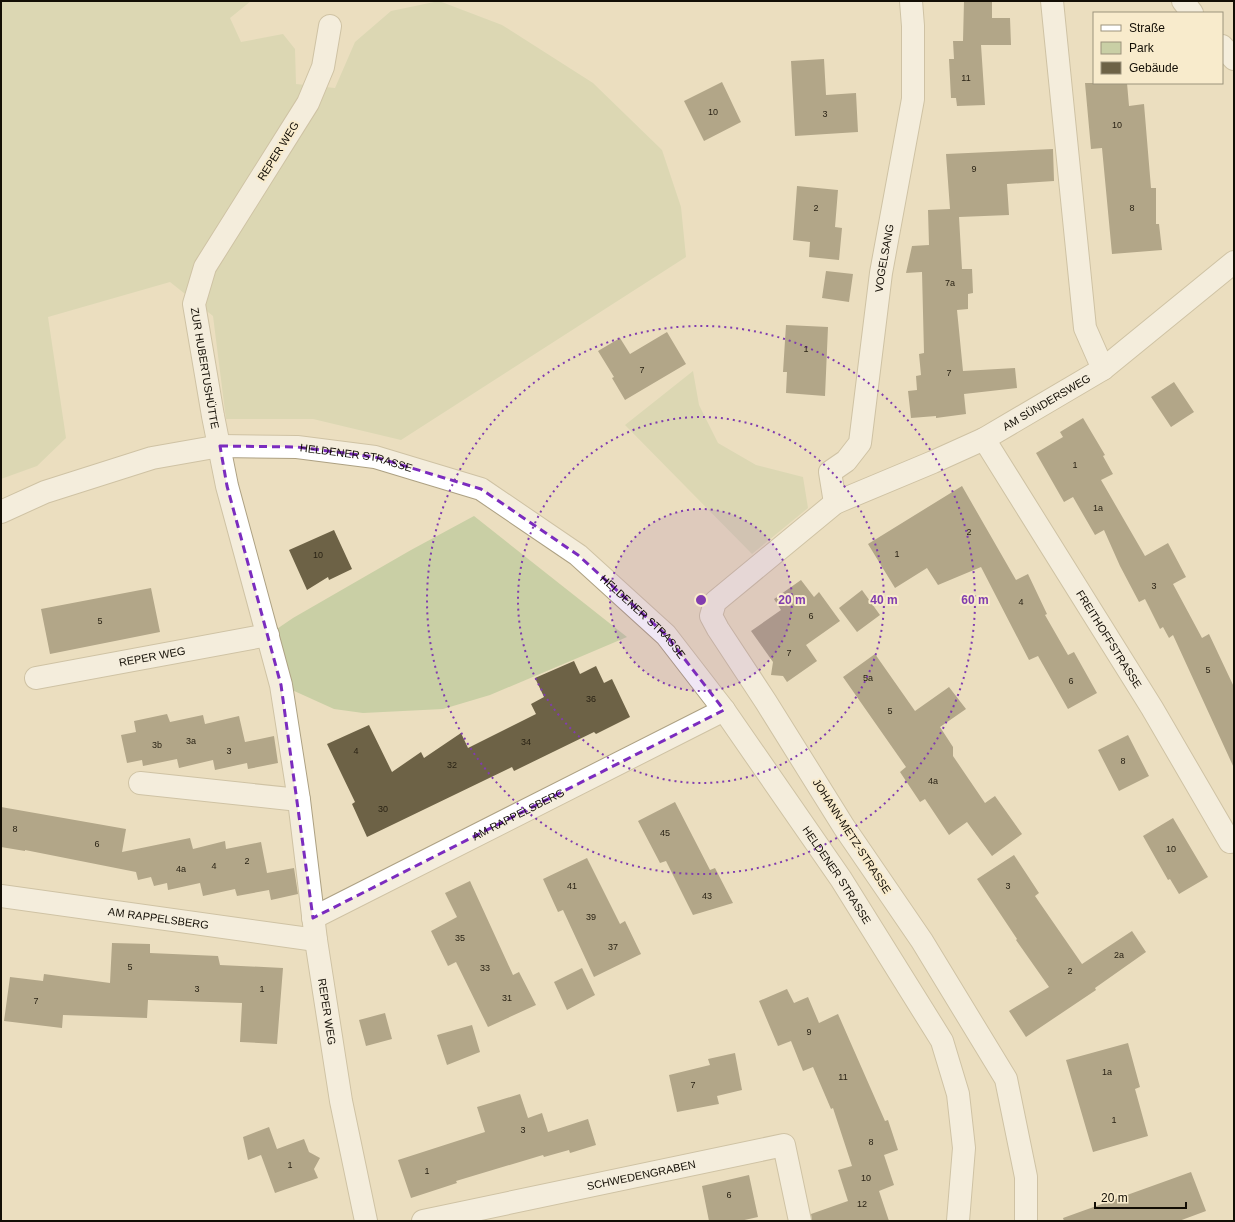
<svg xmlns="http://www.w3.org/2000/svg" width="1235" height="1222" font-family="Helvetica,sans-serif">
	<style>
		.green { fill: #c9cfa5 }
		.building { fill: #6d6246 }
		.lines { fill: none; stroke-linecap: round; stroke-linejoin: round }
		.minor-casing { stroke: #ada183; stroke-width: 24 }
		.major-casing { stroke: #ada183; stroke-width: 24 }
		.minor { stroke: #fff; stroke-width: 22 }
		.major { stroke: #fff; stroke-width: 22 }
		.marked { fill: none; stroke: #7b2cbf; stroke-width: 3; stroke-dasharray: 8 5; stroke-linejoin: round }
		.ring { fill: none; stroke: #813caf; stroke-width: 2; stroke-dasharray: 2 4 }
		.labels { text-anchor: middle; stroke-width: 4; stroke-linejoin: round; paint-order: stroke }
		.number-label { font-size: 9px; fill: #2a2315 }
		.street-label { font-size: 11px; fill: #130e05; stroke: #f8ebcc }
		.centre { fill: #813caf; stroke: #f8ebcc; stroke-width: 2 }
		.ring-label { font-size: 12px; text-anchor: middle; font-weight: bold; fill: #813caf; stroke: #f8ebcc; stroke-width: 4; stroke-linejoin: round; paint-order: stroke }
	</style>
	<rect width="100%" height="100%" fill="#ebdebf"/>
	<!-- green -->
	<path class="green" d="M1,1H251L230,18L241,42L283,34L295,49L296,84L335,88L355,42L391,11L439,1L502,25L593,83L662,150L681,207L686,257L401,440L313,419H226L213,316L170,282L48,317L66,438L37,466L1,479Z
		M693,371L699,405L718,443L756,465L803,477L808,508L752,554L625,425Z
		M474,516L627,637L490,695L443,709L363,713L334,709L281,685L268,635L293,618L411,550Z"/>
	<!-- building -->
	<path class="building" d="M964,1H992V18H1010L1011,45H981L985,105L957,106L956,98H951L949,59H954L953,41H963Z
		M824,59L826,95L856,93L858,132L795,136L791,61Z
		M722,82L741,122L704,141L684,101Z
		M1085,83H1127L1129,106L1144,104L1151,188H1156V224H1159L1162,250L1112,254L1102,148L1091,149Z
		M1053,149L1054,181L1007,184L1009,215L959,217L962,269H972L973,293L968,294V309L957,310L963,371L1015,368L1017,388L964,394L966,414L936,418V416L911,418L908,391L917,390L916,376L921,375L919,354L924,353L922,272L906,273L912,246L929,245L928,210L950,209L946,154Z
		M797,186L838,190L835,227L842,228L839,260L809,257L810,242L793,240Z
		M826,271L853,274L849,302L822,298Z
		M786,325L828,327L825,396L786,393L787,372H783Z
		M667,332L686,364L625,400L612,378L614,377L598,351L620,338L630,354Z
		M1174,382L1194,412L1171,427L1151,397Z
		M1083,418L1105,455L1103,456L1113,474L1101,480L1145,556L1168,543L1186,577L1173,584L1202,638L1209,634L1234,687V768L1173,635L1169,638L1163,627L1160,629L1145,599L1139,602L1120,566L1104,530L1095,535L1073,497L1064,502L1036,453L1063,437L1060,432Z
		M962,486L1016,580L1028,574L1047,614L1045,615L1068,655L1074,652L1097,693L1068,709L1038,656L1029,660L981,567L938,585L927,568L895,588L868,544Z
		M334,530L352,569L329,580L328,577L307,590L289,550Z
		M801,580L814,597L819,592L840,621L806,645L817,661L787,682L783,676L771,675L773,662L751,631L781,610L774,599Z
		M151,588L160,632L50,654L41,609Z
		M862,590L880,615L857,632L839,608Z
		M875,654L915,711L949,687L966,709L940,727L953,747V756L985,803L995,796L1022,834L992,856L967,822L949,835L925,799L920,802L900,772L906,767L843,677Z
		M574,661L580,674L596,666L604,683L612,679L630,717L596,734L594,732L514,771L512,767L367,837L352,804L355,802L327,744L369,725L392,772L421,752L424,758L461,733L468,748L536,714L531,704L544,697L535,678Z
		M167,714L170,722L203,715L205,724L239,716L245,742L274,736L278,763L248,769L247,763L215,770L213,760L179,768L177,759L143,766L142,760L127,763L121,735L136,732L134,721Z
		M1128,735L1149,776L1119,791L1098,750Z
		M675,802L710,870L715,868L733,903L693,915L666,861L660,863L638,821Z
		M1,807L126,829L122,852L190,838L193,849L225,841L226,849L261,842L267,873L294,868L298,894L271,900L269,890L237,896L235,889L203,896L200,883L168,890L167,883L154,886L151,877L138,880L136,872L25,850V851L1,847Z
		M1173,818L1208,877L1179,894L1170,879L1168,880L1143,836Z
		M1014,855L1039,893L1035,896L1082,964L1132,931L1146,952L1095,988L1096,990L1026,1037L1009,1011L1049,987L1016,940L1017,939L977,879Z
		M587,858L620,924L625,921L641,954L594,977L563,910L558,912L543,879Z
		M470,881L513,975L519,972L536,1005L488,1027L456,962L448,966L431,931L457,917L445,893Z
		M112,943L150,944V953L218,956L220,965L283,968L277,1044L240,1042L242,1003L148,1000L147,1018L63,1015L62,1028L4,1021L10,977L43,981L44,974L110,983Z
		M582,968L595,995L567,1010L554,982Z
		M787,989L794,1003L808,997L819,1023L838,1014L885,1121L888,1120L898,1150L884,1155L894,1185L879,1191L889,1221H812L811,1214L848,1201L838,1170L852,1166L833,1108L831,1109L813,1067L803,1071L791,1041L778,1046L759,1001Z
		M385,1013L392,1039L366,1046L359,1020Z
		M472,1025L480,1052L447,1065L437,1035Z
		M1128,1043L1140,1087L1135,1089L1148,1136L1093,1152L1066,1060Z
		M735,1053L742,1090L717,1096L719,1104L677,1112L669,1075L710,1065L708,1059Z
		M520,1094L528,1118L542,1113L548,1132L588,1119L596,1145L570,1153L569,1150L544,1157L543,1155L456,1181L457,1183L411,1198L398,1160L485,1132L477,1107Z
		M269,1127L277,1149L304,1139L309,1152L320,1158L314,1169L318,1178L275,1193L261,1155L248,1160L243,1137Z
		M1191,1172L1206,1211L1179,1221H1064L1063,1218Z
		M749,1175L758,1217L740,1221H709L702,1186Z"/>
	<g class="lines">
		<!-- minor casing -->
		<g class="minor-casing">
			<g id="minor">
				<path d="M1052,1L1085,328L1103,369"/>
				<path d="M1183,1L1192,13"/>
				<path id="s1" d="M330,26L323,67L308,103L205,267L194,304L213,416L227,486L281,685L299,800L316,940L341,1101L366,1221"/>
				<path d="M1222,46L1234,59"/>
				<path id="s2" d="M984,439L1152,708L1230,842"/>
				<path id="s3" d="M835,503L830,472L846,461L860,443L881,273L913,99V26L911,1"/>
				<path id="s4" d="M36,678L268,635"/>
				<path d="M140,783L299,800"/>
				<path id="s5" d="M1,896L316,940"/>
				<path id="s6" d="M313,918L724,710"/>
				<path id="s7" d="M423,1221L784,1145L800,1221"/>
				<path id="s8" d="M1026,1221V1177L1006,1079L922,941L844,827L766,702L718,629L711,616L715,602L835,503L933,462L984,439L1103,369L1234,262"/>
			</g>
		</g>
		<!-- major casing -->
		<g class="major-casing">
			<g id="major">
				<path id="s9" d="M1,512L45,492L152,458L220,446L297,447L375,457L481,489L578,555L666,635L724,710L841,879L942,1041L958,1094L964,1148L958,1221"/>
			</g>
		</g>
		<!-- minor -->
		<use href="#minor" class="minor"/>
		<!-- major -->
		<use href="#major" class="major"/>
	</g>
	<!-- marked area -->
	<path d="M0 0H1235V1222H0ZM220,446L297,447L375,457L481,489L578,555L666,635L724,710L313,918L281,685L227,486Z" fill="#ebdebf" fill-opacity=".55" fill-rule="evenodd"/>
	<path class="marked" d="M220,446L297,447L375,457L481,489L578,555L666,635L724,710L313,918L281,685L227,486Z"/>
	<!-- distance rings -->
	<circle cx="701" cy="600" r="91" fill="#813caf" fill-opacity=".12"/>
	<g class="ring">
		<circle cx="701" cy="600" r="91"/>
		<circle cx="701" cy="600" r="183"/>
		<circle cx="701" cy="600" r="274"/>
	</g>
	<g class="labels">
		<!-- number labels -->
		<g class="number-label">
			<text x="966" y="81">11</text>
			<text x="713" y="115">10</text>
			<text x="825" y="117">3</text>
			<text x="1117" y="128">10</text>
			<text x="974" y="172">9</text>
			<text x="816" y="211">2</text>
			<text x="1132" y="211">8</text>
			<text x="950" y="286">7a</text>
			<text x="806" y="352">1</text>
			<text x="642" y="373">7</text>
			<text x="949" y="376">7</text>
			<text x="1075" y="468">1</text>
			<text x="1098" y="511">1a</text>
			<text x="969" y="535">2</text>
			<text x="897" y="557">1</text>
			<text x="318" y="558">10</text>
			<text x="1154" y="589">3</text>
			<text x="1021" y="605">4</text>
			<text x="811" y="619">6</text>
			<text x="100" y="624">5</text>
			<text x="789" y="656">7</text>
			<text x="1208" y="673">5</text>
			<text x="868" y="681">5a</text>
			<text x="1071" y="684">6</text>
			<text x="591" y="702">36</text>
			<text x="890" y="714">5</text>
			<text x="191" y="744">3a</text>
			<text x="526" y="745">34</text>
			<text x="157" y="748">3b</text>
			<text x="229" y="754">3</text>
			<text x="356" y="754">4</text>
			<text x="1123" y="764">8</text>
			<text x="452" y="768">32</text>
			<text x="933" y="784">4a</text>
			<text x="383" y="812">30</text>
			<text x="15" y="832">8</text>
			<text x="665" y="836">45</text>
			<text x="97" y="847">6</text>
			<text x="1171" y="852">10</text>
			<text x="247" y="864">2</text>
			<text x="214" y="869">4</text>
			<text x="181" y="872">4a</text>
			<text x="572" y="889">41</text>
			<text x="1008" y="889">3</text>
			<text x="707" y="899">43</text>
			<text x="591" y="920">39</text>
			<text x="460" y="941">35</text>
			<text x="613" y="950">37</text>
			<text x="1119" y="958">2a</text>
			<text x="130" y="970">5</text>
			<text x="485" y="971">33</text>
			<text x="1070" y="974">2</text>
			<text x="197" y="992">3</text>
			<text x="262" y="992">1</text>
			<text x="507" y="1001">31</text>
			<text x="36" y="1004">7</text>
			<text x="809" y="1035">9</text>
			<text x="1107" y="1075">1a</text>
			<text x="843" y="1080">11</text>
			<text x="693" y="1088">7</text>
			<text x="1114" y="1123">1</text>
			<text x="523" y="1133">3</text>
			<text x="871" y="1145">8</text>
			<text x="290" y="1168">1</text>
			<text x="427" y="1174">1</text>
			<text x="866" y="1181">10</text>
			<text x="729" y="1198">6</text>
			<text x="862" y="1207">12</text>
		</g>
		<!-- street labels -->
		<g class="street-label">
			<text transform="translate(278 151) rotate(-58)" y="4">REPER WEG</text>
			<text dy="4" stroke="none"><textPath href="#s3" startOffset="260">VOGELSANG</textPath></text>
			<text dy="4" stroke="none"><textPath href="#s1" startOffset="378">ZUR HUBERTUSHÜTTE</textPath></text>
			<text dy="4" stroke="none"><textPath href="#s8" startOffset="1098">AM SÜNDERSWEG</textPath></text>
			<text dy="4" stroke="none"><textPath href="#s9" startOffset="367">HELDENER STRASSE</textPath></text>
			<text dy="4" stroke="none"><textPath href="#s9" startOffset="703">HELDENER STRASSE</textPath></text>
			<text dy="4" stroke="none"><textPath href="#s2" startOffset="236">FREITHOFFSTRASSE</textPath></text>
			<text dy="4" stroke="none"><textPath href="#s4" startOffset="118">REPER WEG</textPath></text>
			<text dy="4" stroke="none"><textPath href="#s6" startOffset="230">AM RAPPELSBERG</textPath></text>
			<text transform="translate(852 836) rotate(57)" y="4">JOHANN-METZ-STRASSE</text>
			<text dy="4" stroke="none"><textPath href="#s9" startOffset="1027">HELDENER STRASSE</textPath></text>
			<text dy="4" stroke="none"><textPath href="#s5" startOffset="159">AM RAPPELSBERG</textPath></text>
			<text dy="4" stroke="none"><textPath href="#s1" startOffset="1034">REPER WEG</textPath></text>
			<text dy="4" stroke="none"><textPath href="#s7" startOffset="223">SCHWEDENGRABEN</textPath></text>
		</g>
	</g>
	<circle cx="701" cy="600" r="6" class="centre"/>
	<g class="ring-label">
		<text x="792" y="604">20 m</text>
		<text x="884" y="604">40 m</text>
		<text x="975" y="604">60 m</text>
	</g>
	<!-- border -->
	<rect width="1235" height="1222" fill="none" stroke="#130e05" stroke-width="4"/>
	<!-- legend -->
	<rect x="1093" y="12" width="130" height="72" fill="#f8ebcc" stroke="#9c937c"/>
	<rect x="1101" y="25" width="20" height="6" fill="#ffffff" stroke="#9c937c"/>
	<text x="1129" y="32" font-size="12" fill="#130e05">Straße</text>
	<rect x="1101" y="42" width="20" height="12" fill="#c9cfa5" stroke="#9c937c"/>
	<text x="1129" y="52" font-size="12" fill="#130e05">Park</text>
	<rect x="1101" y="62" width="20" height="12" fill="#6d6246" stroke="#9c937c"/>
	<text x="1129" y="72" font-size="12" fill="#130e05">Gebäude</text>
	<!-- scale -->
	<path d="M1095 1202v6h91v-6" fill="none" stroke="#130e05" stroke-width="2"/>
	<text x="1101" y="1202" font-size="12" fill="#130e05" stroke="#f8ebcc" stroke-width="3" paint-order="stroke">20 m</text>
</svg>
